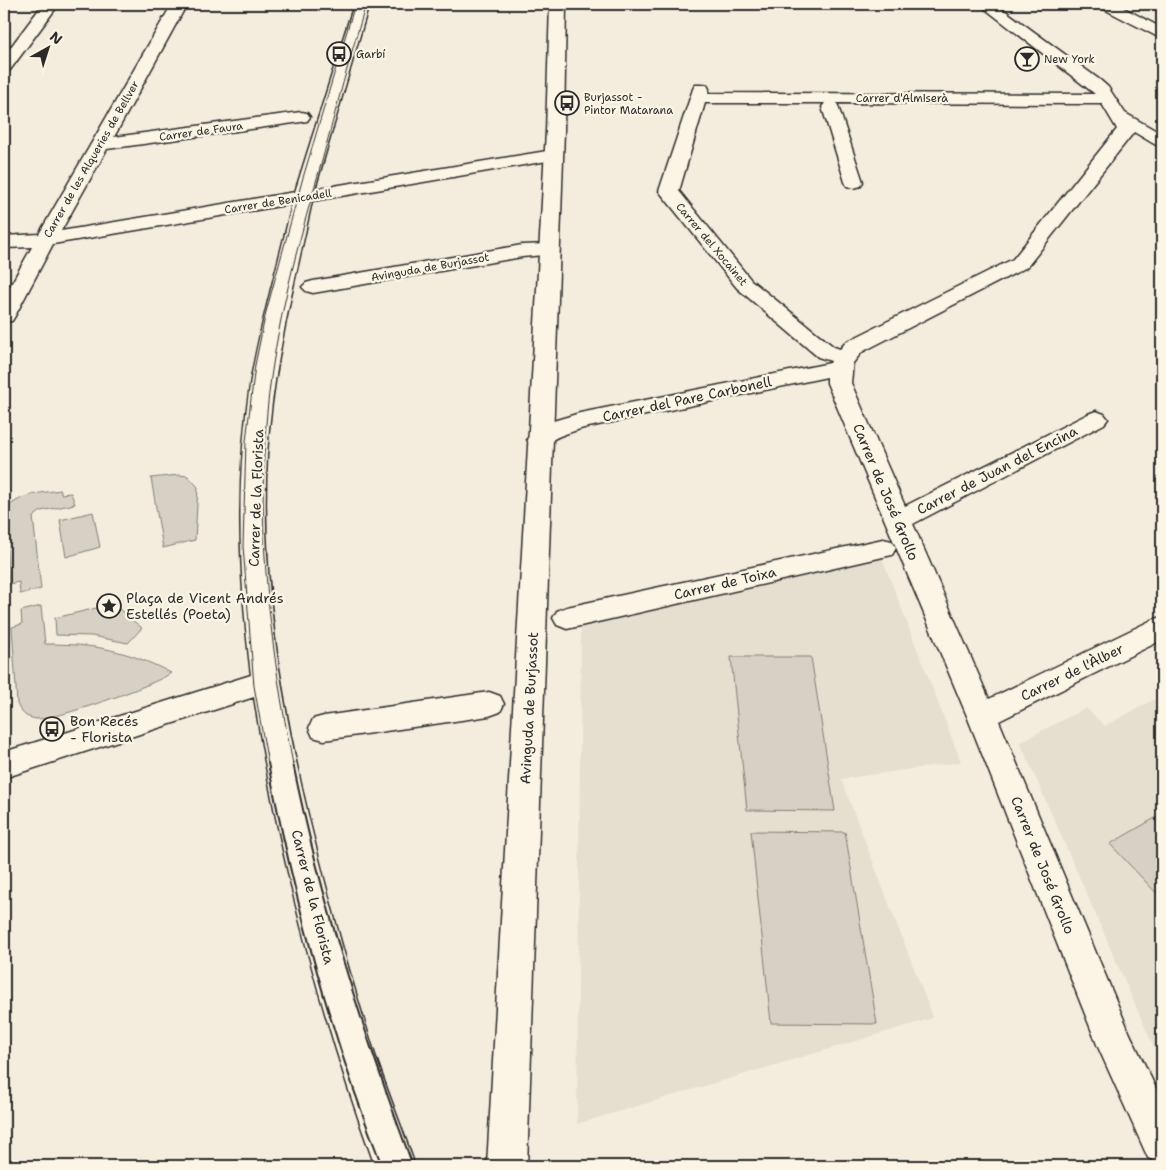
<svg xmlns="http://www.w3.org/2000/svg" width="1166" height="1170" font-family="'Shantell Sans',sans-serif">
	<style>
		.built { fill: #e5dfd0 }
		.green { fill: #d6d1c4; stroke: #807e78 }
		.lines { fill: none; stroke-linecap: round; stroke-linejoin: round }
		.minor-casing { stroke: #2b2b2b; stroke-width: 3 }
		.major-casing { stroke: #2b2b2b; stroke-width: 3 }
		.minor { fill: #fcf5e5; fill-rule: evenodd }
		.major { fill: #fcf5e5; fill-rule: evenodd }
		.tram-far1 { stroke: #2b2b2b; stroke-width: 1 }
		.tram { stroke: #2b2b2b; stroke-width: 2 }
		.labels { text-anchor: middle; stroke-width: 4.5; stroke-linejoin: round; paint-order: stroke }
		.far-poi-label { font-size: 11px; fill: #2b2b2b; stroke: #fcf5e5; text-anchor: start }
		.far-street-label { font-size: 11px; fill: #2b2b2b; stroke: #fcf5e5 }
		.street-label { font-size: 14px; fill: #2b2b2b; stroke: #fcf5e5 }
		.poi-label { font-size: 14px; fill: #2b2b2b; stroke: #fcf5e5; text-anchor: start }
	</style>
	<rect width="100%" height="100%" fill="#f4edde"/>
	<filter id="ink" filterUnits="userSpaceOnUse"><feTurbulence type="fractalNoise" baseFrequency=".02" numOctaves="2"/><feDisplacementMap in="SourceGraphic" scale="10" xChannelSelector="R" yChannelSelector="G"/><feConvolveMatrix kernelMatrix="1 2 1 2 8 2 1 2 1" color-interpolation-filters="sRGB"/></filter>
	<g filter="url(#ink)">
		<!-- built -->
		<path class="built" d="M882,558L961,762L841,779L933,1018L577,1124L581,625Z
			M1162,695V1066L1020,742L1086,708L1105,726Z"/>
		<!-- green -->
		<path class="green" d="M179,475L188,476L198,487L195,540L163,548L151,478Z
			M61,490V494L71,493L75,504L41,511L33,517L41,589L20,594L19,582L9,584L4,511C19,494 40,493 61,490Z
			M93,512L100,547L66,557L60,520Z
			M113,604L142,628L128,643L92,636L56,635L55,618Z
			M41,606L45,644C95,644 127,650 171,673C155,685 55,720 37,719C26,718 21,713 17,704L12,627L22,624L21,611Z
			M731,657H811L835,811L747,810Z
			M1162,814V899L1110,844Z
			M751,831L845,832L877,1024L771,1023Z"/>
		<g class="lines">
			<!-- minor casing -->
			<g class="minor-casing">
				<path id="minor" d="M43,4H59L10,70L4,72V56Z
					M172,4H187L114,137L301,112L307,113L310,117L307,121L301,122L107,149L61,231L295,192L354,4H369L315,189L553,150L559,151L562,155L559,159L553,160L312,201C294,286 272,368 267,455C260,578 281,701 309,819C328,897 349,974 373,1049C386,1089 402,1127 415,1166H375C320,1014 279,857 254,697L4,778V752L251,675C239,576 235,477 251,379C261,320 279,263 292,204L53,244L15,316L12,321L4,322V297L32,247L4,248V236L39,234Z
					M979,4H996L1100,80L1108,87L1125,113L1162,134V146L1156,145L1134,132L1027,267L862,352L853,363L851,383L905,506L1088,414L1096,411L1104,414L1108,419L1104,424L913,524L989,699L1152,620L1162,617V640L999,721L1130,1034L1162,1101V1164L1148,1158L1098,1047L967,716L827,383V377L584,428C576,430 568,433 560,436C547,441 548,449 530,445L527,439L540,425L580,413L830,363L831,361L818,357L737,288L659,191L693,89L695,85H707L709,89L708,93L1095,94ZM705,103H825L822,107L845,182L847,186L854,188L861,186L863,182L837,103L1102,104L1117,129L1013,259L846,342L840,349L834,347L751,280L679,191Z
					M1097,4H1116L1162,28V39L1100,7Z
					M548,244L555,246L558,250L555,254L522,257L313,293L306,291L302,287L306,283L313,281L522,245Z
					M883,539L892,541L896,548L892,555L567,629L557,625L553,618L557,611L567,607Z
					M489,692L500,696L504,704L500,712L489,716L324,740L313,737L309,728L313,719L324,716Z"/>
			</g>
			<!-- major casing -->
			<g class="major-casing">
				<path id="major" d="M550,4H566L564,131L527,1166H487L546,131Z"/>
			</g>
			<!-- minor -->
			<use href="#minor" class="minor"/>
			<!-- major -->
			<use href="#major" class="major"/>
			<!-- tram-far1 -->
			<path class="tram-far1" d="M268,764L254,686L243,546L246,441L255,365L266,312L302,181L355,4
				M293,764C270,648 256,530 267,412C275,326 298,244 322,161C336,109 350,56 366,4"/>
			<!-- tram -->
			<path class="tram" d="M268,763C294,900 331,1036 382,1166
				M293,763C321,901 364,1034 413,1166"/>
		</g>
	</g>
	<!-- icons -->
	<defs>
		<g id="bus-ring" transform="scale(1.25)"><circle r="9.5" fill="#fcf5e5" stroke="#2b2b2b" stroke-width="1.5"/><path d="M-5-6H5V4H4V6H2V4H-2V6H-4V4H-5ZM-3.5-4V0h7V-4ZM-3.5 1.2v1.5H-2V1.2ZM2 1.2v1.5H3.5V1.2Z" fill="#2b2b2b"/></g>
		<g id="bar-ring" transform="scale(1.25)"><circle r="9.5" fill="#fcf5e5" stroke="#2b2b2b" stroke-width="1.5"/><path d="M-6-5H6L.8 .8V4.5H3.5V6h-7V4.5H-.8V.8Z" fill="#2b2b2b"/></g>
		<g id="sight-ring" transform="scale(1.25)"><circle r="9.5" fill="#fcf5e5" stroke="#2b2b2b" stroke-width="1.5"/><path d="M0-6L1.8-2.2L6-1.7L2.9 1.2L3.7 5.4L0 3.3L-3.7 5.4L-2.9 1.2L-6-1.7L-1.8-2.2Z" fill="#2b2b2b"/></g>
	</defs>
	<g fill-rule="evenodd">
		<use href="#bus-ring" x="339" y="54"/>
		<use href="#bar-ring" x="1027" y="59"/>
		<use href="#bus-ring" x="567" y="103"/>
		<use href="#sight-ring" x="109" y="606"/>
		<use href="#bus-ring" x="52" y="729"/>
	</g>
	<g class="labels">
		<!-- far-poi labels -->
		<g class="far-poi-label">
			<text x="356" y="58">Garbí</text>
			<text x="1044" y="63">New York</text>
			<text x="584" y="101">Burjassot -<tspan x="584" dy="13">Pintor Matarana</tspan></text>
		</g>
		<!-- far-street labels -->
		<g class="far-street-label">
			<text x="902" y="102">Carrer d'Almiserà</text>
			<text transform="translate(201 131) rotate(-8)" y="4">Carrer de Faura</text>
			<text transform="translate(91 159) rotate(-60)" y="4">Carrer de les Alqueries de Bellver</text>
			<text transform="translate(278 201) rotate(-9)" y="4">Carrer de Benicadell</text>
			<text transform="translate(712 244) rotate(50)" y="4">Carrer del Xocainet</text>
			<text transform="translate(430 267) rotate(-10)" y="4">Avinguda de Burjassot</text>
		</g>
		<!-- street labels -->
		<g class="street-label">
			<text transform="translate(687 399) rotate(-12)" y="5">Carrer del Pare Carbonell</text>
			<text transform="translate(997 470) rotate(-27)" y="5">Carrer de Juan del Encina</text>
			<text transform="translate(886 492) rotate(67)" y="5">Carrer de José Grollo</text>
			<text transform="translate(256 498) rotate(-88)" y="5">Carrer de la Florista</text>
			<text transform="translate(725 583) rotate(-13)" y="5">Carrer de Toixa</text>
			<text transform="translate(1072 672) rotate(-26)" y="5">Carrer de l'Àlber</text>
			<text transform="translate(529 708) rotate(-87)" y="5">Avinguda de Burjassot</text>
			<text transform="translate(1043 865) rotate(68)" y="5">Carrer de José Grollo</text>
			<text transform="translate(313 897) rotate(76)" y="5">Carrer de la Florista</text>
		</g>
		<!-- poi labels -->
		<g class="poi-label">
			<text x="126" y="603">Plaça de Vicent Andrés<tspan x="126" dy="16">Estellés (Poeta)</tspan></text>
			<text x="70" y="726">Bon Recés<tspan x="70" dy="16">- Florista</tspan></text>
		</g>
	</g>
	<!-- margin -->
	<rect width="1166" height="1170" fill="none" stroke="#fcf5e5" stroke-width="20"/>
	<rect x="10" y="10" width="1146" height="1150" fill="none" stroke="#2b2b2b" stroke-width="2" filter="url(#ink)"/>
	<!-- north arrow -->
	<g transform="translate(48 48) rotate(39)" stroke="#fcf5e5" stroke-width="4" paint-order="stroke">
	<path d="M0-4L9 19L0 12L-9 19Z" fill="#2b2b2b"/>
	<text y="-8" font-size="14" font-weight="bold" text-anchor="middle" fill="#2b2b2b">N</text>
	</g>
</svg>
